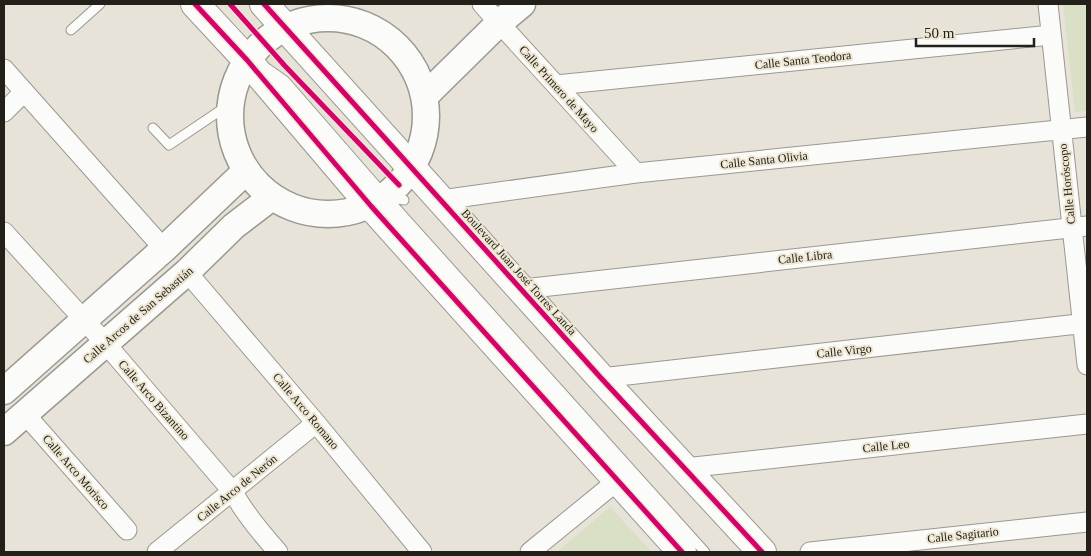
<svg xmlns="http://www.w3.org/2000/svg" width="1091" height="556" font-family="'Times New Roman',serif">
	<style>
		.park { fill: #dae0c5 }
		.lines { fill: none; stroke-linecap: round; stroke-linejoin: round }
		.lane-casing { stroke: #9b9890; stroke-width: 11 }
		.street-casing { stroke: #9b9890; stroke-width: 21 }
		.secondary-casing { stroke: #9b9890; stroke-width: 29 }
		.primary-casing { stroke: #9b9890; stroke-width: 30 }
		.lane { stroke: #fbfbf9; stroke-width: 9 }
		.street { stroke: #fbfbf9; stroke-width: 19 }
		.secondary { stroke: #fbfbf9; stroke-width: 26 }
		.primary { stroke: #fbfbf9; stroke-width: 28 }
		.cycleway-casing { stroke: #ede6d3; stroke-width: 8 }
		.cycleway { stroke: #d6006c; stroke-width: 5 }
		.labels { text-anchor: middle; stroke-width: 4; stroke-linejoin: round; paint-order: stroke }
		.street-label { font-size: 12px; fill: #232019; stroke: #ede6d3 }
	</style>
	<rect width="100%" height="100%" fill="#e7e3d9"/>
	<!-- park -->
	<path class="park" d="M1063,4H1087V111L1075,112Z
		M610,507L652,552H557Z"/>
	<g class="lines">
		<!-- lane casing -->
		<g class="lane-casing">
			<path id="lane" d="M71,30L100,4
				M268,69L285,81L386,197L705,552
				M153,128L169,145L230,104
				M386,197L404,200"/>
		</g>
		<!-- street casing -->
		<g class="street-casing">
			<path id="street" d="M482,4L636,173
				M1048,4L1087,365
				M4,69L164,249
				M556,85L1051,35
				M4,112L24,92
				M441,200L636,173L1087,127
				M4,232L106,344L233,492C245,514 261,533 278,552
				M187,272L316,423L422,552
				M523,289L1087,226
				M601,378L1087,323
				M25,414L127,530
				M685,468L1087,424
				M157,552L316,423
				M530,552L617,481
				M810,552L1087,522"/>
		</g>
		<!-- secondary casing -->
		<g class="secondary-casing">
			<path id="secondary" d="M230 116a98 98 0 1 1 196 0a98 98 0 1 1-196 0Z
				M425,96L499,23L522,4
				M4,391L164,249L246,171
				M4,432L187,272L234,226L272,197"/>
		</g>
		<!-- primary casing -->
		<g class="primary-casing">
			<path id="primary" d="M195,4L247,60L371,206L682,552
				M264,4L601,378L762,552"/>
		</g>
		<!-- lane -->
		<use href="#lane" class="lane"/>
		<!-- street -->
		<use href="#street" class="street"/>
		<!-- secondary -->
		<use href="#secondary" class="secondary"/>
		<!-- primary -->
		<use href="#primary" class="primary"/>
		<!-- cycleway casing -->
		<g class="cycleway-casing">
			<path id="cycleway" d="M195,4L247,60L371,206L682,552
				M230,4L285,66L399,185
				M264,4L601,378L762,552"/>
		</g>
		<!-- cycleway -->
		<use href="#cycleway" class="cycleway"/>
	</g>
	<g class="labels">
		<!-- street labels -->
		<g class="street-label">
			<text transform="translate(803 60) rotate(-6)" y="4">Calle Santa Teodora</text>
			<text transform="translate(559 89) rotate(48)" y="4">Calle Primero de Mayo</text>
			<text transform="translate(764 160) rotate(-6)" y="4">Calle Santa Olivia</text>
			<text transform="translate(1067 184) rotate(-96)" y="4">Calle Horóscopo</text>
			<text transform="translate(805 257) rotate(-6)" y="4">Calle Libra</text>
			<text transform="translate(519 272) rotate(48)" y="4">Boulevard Juan José Torres Landa</text>
			<text transform="translate(138 315) rotate(-41)" y="4">Calle Arcos de San Sebastián</text>
			<text transform="translate(844 351) rotate(-6)" y="4">Calle Virgo</text>
			<text transform="translate(154 400) rotate(49)" y="4">Calle Arco Bizantino</text>
			<text transform="translate(306 411) rotate(50)" y="4">Calle Arco Romano</text>
			<text transform="translate(886 446) rotate(-6)" y="4">Calle Leo</text>
			<text transform="translate(76 472) rotate(49)" y="4">Calle Arco Morisco</text>
			<text transform="translate(237 488) rotate(-39)" y="4">Calle Arco de Nerón</text>
			<text transform="translate(963 535) rotate(-6)" y="4">Calle Sagitario</text>
		</g>
	</g>
	<!-- border -->
	<rect width="1091" height="556" fill="none" stroke="#232019" stroke-width="10"/>
	<!-- scale -->
	<path d="M916 38v8h118v-8" fill="none" stroke="#232019" stroke-width="2.5"/>
	<text x="924" y="38" font-size="15" fill="#232019" stroke="#ede6d3" stroke-width="4" paint-order="stroke">50 m</text>
</svg>
